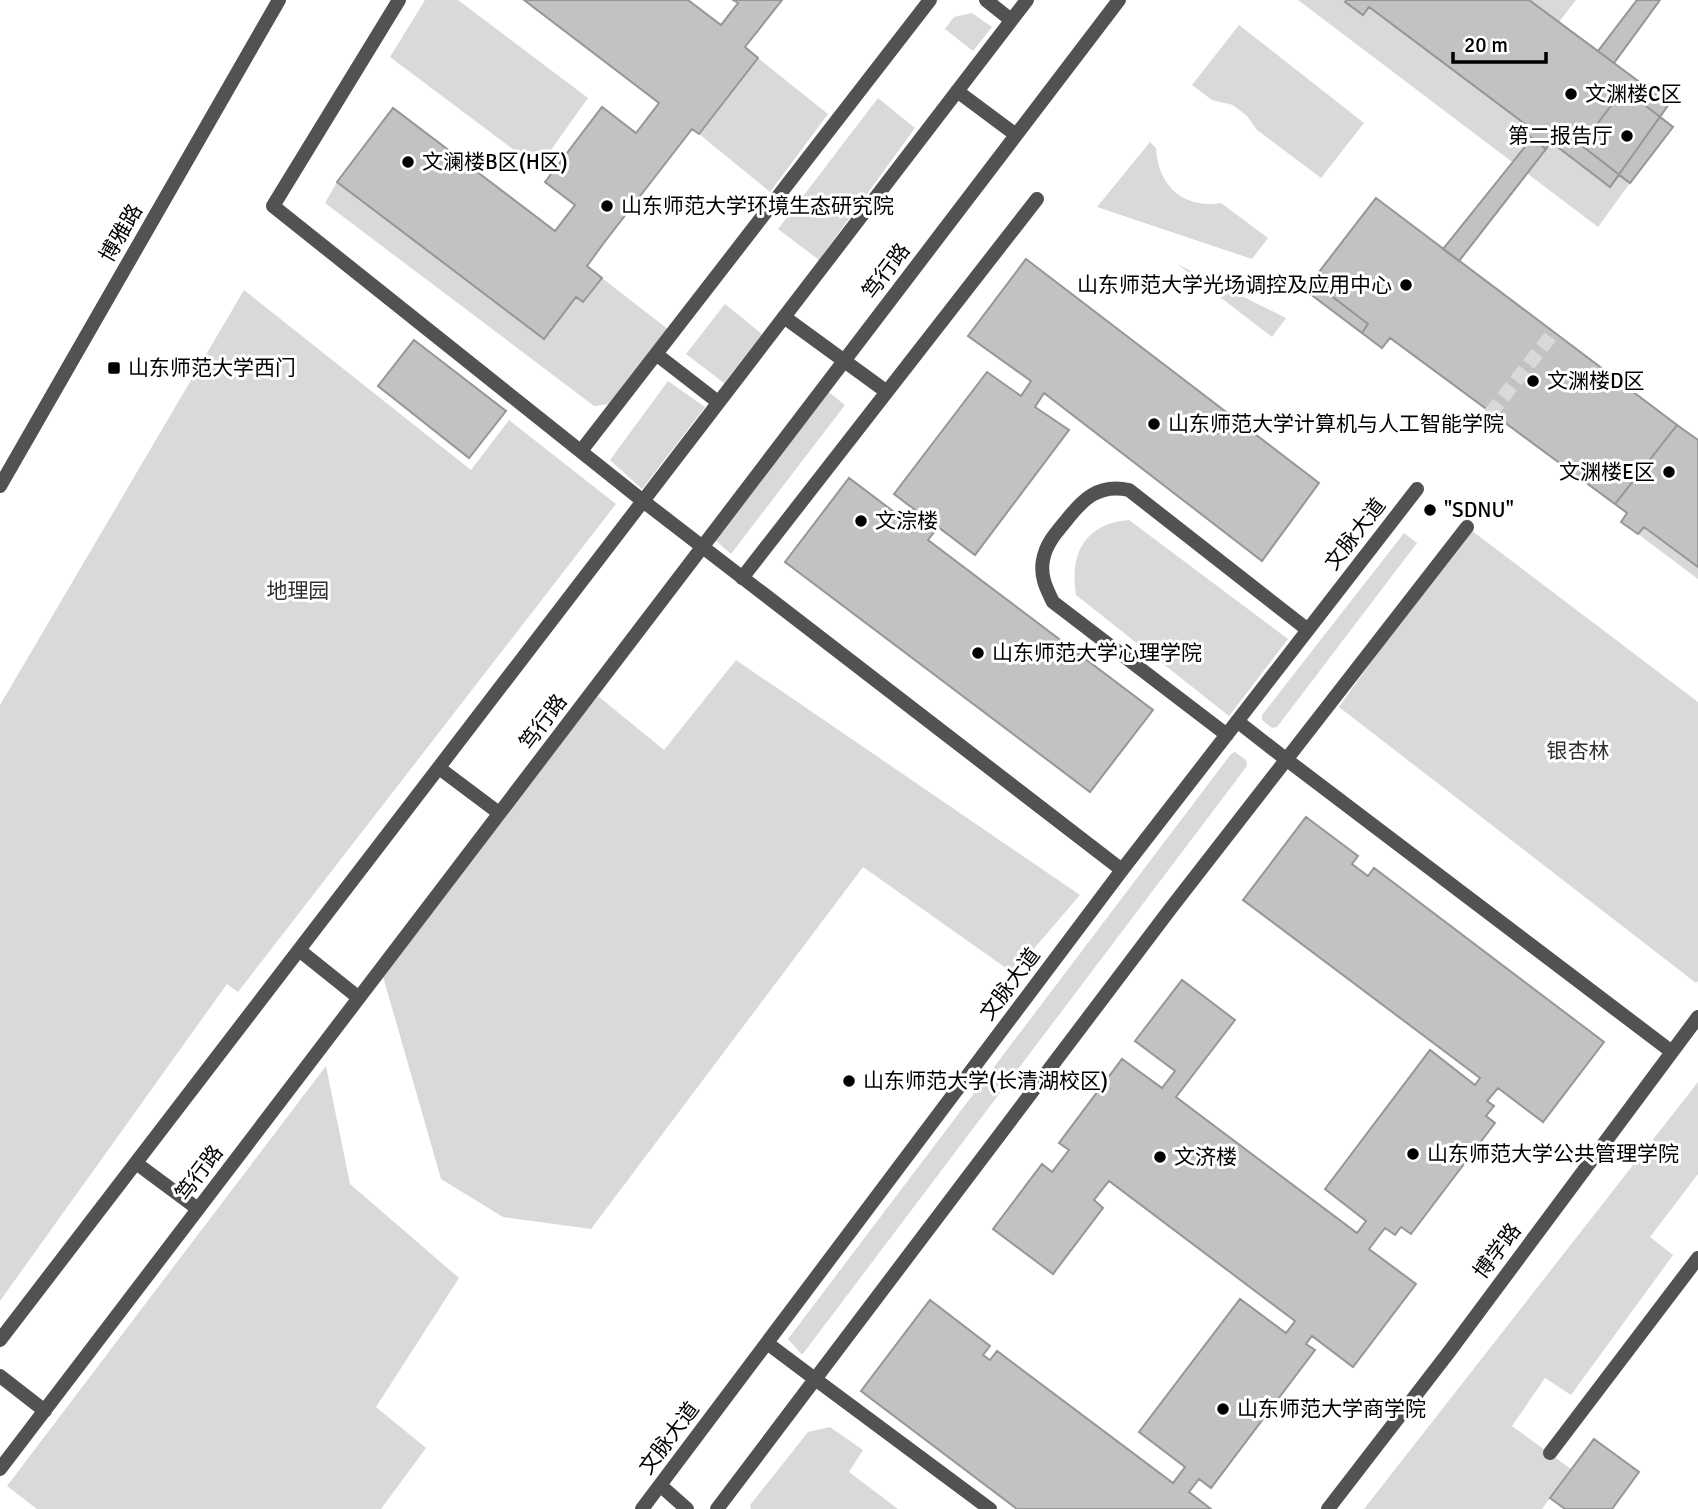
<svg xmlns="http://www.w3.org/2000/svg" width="1698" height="1509" font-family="Signika,'Noto Sans SC',sans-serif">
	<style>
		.green { fill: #d9d9d9 }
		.building { fill: #c2c2c2; stroke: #969696; stroke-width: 2 }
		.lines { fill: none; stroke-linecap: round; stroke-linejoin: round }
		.pedestrian-tunnel { stroke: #d9d9d9; stroke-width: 14; stroke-dasharray: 14 7; stroke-linecap: butt }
		.service { stroke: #525252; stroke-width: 14 }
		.minor { stroke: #525252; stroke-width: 14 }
		.tertiary { stroke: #525252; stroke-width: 14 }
		.poi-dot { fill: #000; stroke: #fff; stroke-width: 2.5 }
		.labels { text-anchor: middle; stroke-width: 6; stroke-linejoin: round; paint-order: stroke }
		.poi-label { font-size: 21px; fill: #000; stroke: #fff; text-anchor: start }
		.street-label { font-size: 21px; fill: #000; stroke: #fff }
		.park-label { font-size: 21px; fill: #303030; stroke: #fff }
	</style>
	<rect width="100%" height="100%" fill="#fff"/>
	<!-- green -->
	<path class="green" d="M425,0H458L588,98L538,168L390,57Z
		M1298,0H1347L1346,2L1363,15L1369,7L1529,127L1525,133L1545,149L1551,142L1610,186L1619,175L1630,183L1598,227Z
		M1530,0H1576L1559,22Z
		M972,13L992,27L973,51L945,29L954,17Z
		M1239,25L1364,123L1321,178L1257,130L1247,116L1233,105L1212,100L1192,85Z
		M758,58L828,114L770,192L699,134Z
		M878,98L915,128L819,260L778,229Z
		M1150,142L1156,148C1158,185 1182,209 1221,203L1268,238L1252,259L1097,207Z
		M337,182L543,339L576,297L584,302L602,278L669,330L609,404L594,406L325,203Z
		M1177,264L1286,318L1272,337Z
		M244,290L471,470L509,420L616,504L238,992L227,984L0,1301V705Z
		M725,304L762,334L724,383L686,354Z
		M668,381L705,407L642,489L610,460Z
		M821,386L845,405L731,554L707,533Z
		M1129,520L1288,639L1229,716L1076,595C1069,553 1086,523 1129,520Z
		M1467,527L1698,702V981L1696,983L1339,707Z
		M1644,527L1698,567V579L1638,534Z
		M1404,533L1417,543L1277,727L1272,728L1262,720V715Z
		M736,660L1080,895L1013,973L863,867L591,1229L503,1217L441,1179L382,973L598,696L664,750Z
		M1235,752L1246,760L1247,766L802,1355L788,1339L1231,754Z
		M326,1066L350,1184L459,1278L376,1407L426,1448L381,1509H37L7,1486Z
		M1698,1082V1174L1650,1237L1673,1255L1571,1395L1545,1378L1512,1426L1571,1469L1542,1509H1364Z
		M830,1427L863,1450L849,1472L898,1509H751L750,1505L808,1432Z"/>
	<!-- building -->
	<path class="building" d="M524,0H688L721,25L738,3L733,0H782L745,47L758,58L699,134L692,129L603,244L587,266L602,278L583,302L576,297L544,339L337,182L393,108L555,231L575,205L545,182L602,107L636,133L659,103Z
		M1347,0H1529L1598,51L1637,0H1660L1614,63L1669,104L1660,117L1673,127L1630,183L1619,175L1610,187L1551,142L1546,149L1525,133L1529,127L1369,7L1363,15L1345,2Z
		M1347,0H1529L1669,104L1610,187L1551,142L1546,149L1525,133L1529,127L1369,7L1363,15L1345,2Z
		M1637,0H1660L1614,63L1598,51Z
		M1624,89L1673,127L1630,183L1581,145Z
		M1532,138L1546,149L1459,261L1443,249Z
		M1376,198L1677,425L1615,504L1390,338L1382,348L1362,333L1368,324L1312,281Z
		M1026,259L1319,483L1262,561L1044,393L1035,407L1069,430L975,555L938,527L928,540L1153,710L1090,792L785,562L849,478L914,527L923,516L894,494L987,372L1021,396L1031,381L968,336Z
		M1312,281L1368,324L1362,333L1305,290Z
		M414,340L506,411L469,458L378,386Z
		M1677,425L1698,440V567L1644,527L1638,534L1621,522L1627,513L1615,504Z
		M1306,817L1358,856L1352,864L1368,876L1374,868L1604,1042L1543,1122L1498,1088L1487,1101L1494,1106L1486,1116L1495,1123L1411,1234L1401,1227L1395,1235L1385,1228L1369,1249L1416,1284L1353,1367L1312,1336L1306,1344L1315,1350L1211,1488L1199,1479L1189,1492L1211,1509H1017L861,1391L930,1300L990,1346L983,1355L990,1360L997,1351L1173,1483L1185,1467L1139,1432L1240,1299L1286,1333L1295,1321L1109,1181L1094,1200L1103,1208L1053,1274L993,1229L1042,1164L1052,1172L1069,1150L1059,1143L1122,1059L1162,1088L1175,1071L1135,1041L1182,980L1235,1020L1176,1097L1357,1233L1366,1221L1325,1189L1430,1050L1475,1085L1480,1078L1243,900Z
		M1594,1439L1639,1472L1612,1509H1565L1550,1498Z"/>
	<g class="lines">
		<!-- pedestrian-tunnel -->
		<path class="pedestrian-tunnel" d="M1490,414L1554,332"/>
		<!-- service -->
		<path class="service" d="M399,0L273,206L643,501
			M986,0L1011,20
			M784,317L887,392
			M656,354L718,402
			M581,451L930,0
			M742,578L1037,199
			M1237,721L1287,760
			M1227,735L1053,602C1046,588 1040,576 1043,560C1046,544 1055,534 1065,522C1082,500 1098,483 1129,490L1308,630
			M767,1343L815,1379
			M1550,1453L1698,1258
			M660,1485L687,1509
			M642,1509L1122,870L1417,489
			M717,1509L1171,908L1467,527"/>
		<!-- minor -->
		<path class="minor" d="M957,91L1016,135
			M643,501L1122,870
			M1287,760L1672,1052
			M439,768L499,813
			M299,950L359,998
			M136,1163L198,1209
			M0,1340L1027,0
			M0,1376L45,1411
			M815,1379L990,1509
			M0,1469L1119,0
			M1328,1509L1449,1352L1698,1017"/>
		<!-- tertiary -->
		<path class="tertiary" d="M0,486L279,0"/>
	</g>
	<!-- markers -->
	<g class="poi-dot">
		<circle cx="1571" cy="94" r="7"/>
		<circle cx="1627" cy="136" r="7"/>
		<circle cx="408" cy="162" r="7"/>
		<circle cx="607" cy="206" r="7"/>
		<circle cx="1406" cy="285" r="7"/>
		<rect x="107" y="361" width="14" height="14" rx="3.5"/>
		<circle cx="1533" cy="381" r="7"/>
		<circle cx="1154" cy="424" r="7"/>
		<circle cx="1669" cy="472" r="7"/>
		<circle cx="1430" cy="510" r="7"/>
		<circle cx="861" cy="521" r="7"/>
		<circle cx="978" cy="653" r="7"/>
		<circle cx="849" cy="1081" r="7"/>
		<circle cx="1413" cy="1154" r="7"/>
		<circle cx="1160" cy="1157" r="7"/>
		<circle cx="1223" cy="1409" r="7"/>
	</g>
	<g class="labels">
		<!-- poi labels -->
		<g class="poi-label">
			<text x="1585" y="101">文渊楼C区</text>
			<text x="1613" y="143" text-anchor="end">第二报告厅</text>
			<text x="422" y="169">文澜楼B区(H区)</text>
			<text x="621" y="213">山东师范大学环境生态研究院</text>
			<text x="1392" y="292" text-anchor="end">山东师范大学光场调控及应用中心</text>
			<text x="128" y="375">山东师范大学西门</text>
			<text x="1547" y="388">文渊楼D区</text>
			<text x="1168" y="431">山东师范大学计算机与人工智能学院</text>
			<text x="1655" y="479" text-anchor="end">文渊楼E区</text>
			<text x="1444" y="517">"SDNU"</text>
			<text x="875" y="528">文淙楼</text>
			<text x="992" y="660">山东师范大学心理学院</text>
			<text x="863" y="1088">山东师范大学(长清湖校区)</text>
			<text x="1427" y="1161">山东师范大学公共管理学院</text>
			<text x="1174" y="1164">文济楼</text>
			<text x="1237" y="1416">山东师范大学商学院</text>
		</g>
		<!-- street labels -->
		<g class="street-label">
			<text transform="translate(121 233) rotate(-60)" y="7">博雅路</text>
			<text transform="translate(886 271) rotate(-53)" y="7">笃行路</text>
			<text transform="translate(1355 534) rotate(-52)" y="7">文脉大道</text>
			<text transform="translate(543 722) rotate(-53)" y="7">笃行路</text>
			<text transform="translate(1010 984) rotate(-53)" y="7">文脉大道</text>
			<text transform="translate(199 1173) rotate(-53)" y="7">笃行路</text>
			<text transform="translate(1497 1251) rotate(-53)" y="7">博学路</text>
			<text transform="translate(669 1438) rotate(-53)" y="7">文脉大道</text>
		</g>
		<!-- park labels -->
		<g class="park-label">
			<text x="298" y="598">地理园</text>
			<text x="1578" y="758">银杏林</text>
		</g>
	</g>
	<!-- scale -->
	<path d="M1453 52v10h93v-10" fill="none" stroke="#000000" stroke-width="3.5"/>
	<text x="1464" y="52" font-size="21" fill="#000000" stroke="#ffffff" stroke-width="5" paint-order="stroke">20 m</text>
</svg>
